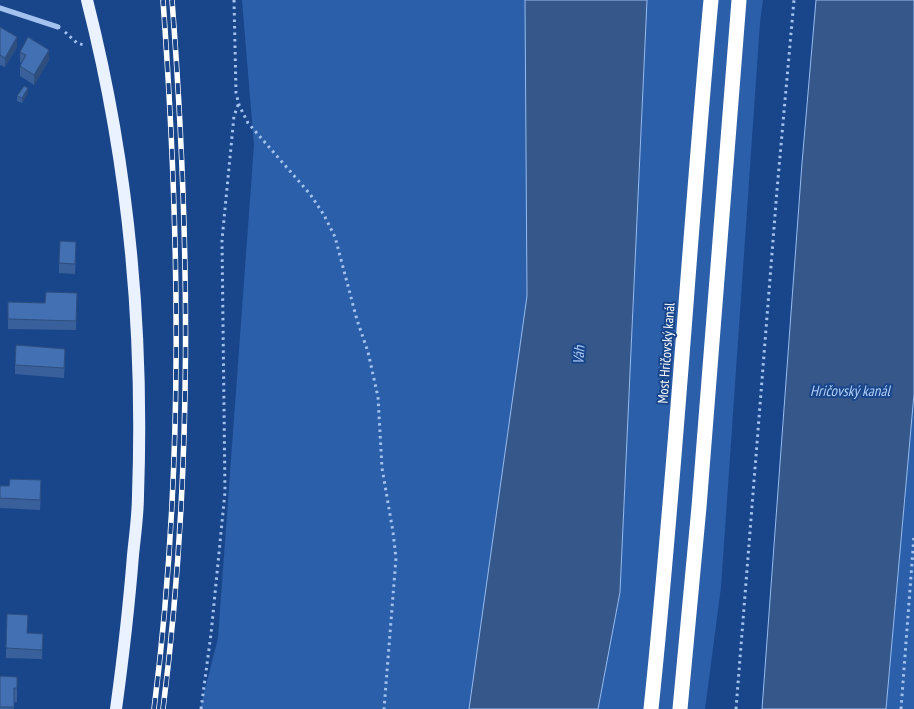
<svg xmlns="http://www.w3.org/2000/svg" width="914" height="709" font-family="'PT Sans Narrow',sans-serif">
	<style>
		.green { fill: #2c5fa9 }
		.water { fill: #36578a; stroke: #96bcf0 }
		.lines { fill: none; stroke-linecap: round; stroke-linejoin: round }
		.path { stroke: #a3c2ee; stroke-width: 3; stroke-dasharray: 2.5 4; stroke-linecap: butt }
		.street { stroke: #a3c2ee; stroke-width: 5 }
		.primary { stroke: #eaf1ff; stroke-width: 12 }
		.highway { stroke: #fff; stroke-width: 15 }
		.rail-casing { stroke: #fff; stroke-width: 5.5 }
		.rail { stroke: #19468b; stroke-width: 4; stroke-dasharray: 11; stroke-linecap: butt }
		.wall { fill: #39609a }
		.shaded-wall { fill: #2e4e7d }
		.building { fill: #4270b3; stroke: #2e4e7d }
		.labels { text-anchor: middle; stroke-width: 4; stroke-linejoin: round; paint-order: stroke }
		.street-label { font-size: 14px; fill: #fff; stroke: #19468b }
		.water-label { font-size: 15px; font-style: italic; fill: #afccf5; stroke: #19468b }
	</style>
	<rect width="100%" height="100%" fill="#19468b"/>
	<!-- green -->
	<path class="green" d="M242,0H525L527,296L469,709H200L218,638L254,145Z
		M647,0H763L760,22L721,587L705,709H598L620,592Z
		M914,394V709H886Z"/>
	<!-- water -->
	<path class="water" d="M525,0H647L620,592L598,709H469L527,296Z
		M816,0H914V394L886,709H762L802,163Z"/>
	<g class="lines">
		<!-- path -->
		<path class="path" d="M234,0L236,93L239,105L248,123L310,194L324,215L335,237L357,320L368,352L378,397L382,468L393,532L396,558L384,709
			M65,32L77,43L84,45
			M201,709L211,634L225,492L222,240L234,116L238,105
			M736,709L777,190L794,0
			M901,709L914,536"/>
		<!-- street -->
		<path class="street" d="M0,8L58,27"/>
		<!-- primary -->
		<path class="primary" d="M87,0C129,164 144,326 138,495C138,515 135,535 133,555C129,606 123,658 116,709"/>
		<!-- highway -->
		<path class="highway" d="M651,709C676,473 689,236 711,0
			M680,709L699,507L739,0"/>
		<!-- rail casing -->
		<g class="rail-casing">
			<path id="rail" d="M154,709C184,474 180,236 163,0
				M163,709C193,474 190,236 172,0"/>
		</g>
		<!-- rail -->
		<use href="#rail" class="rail"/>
	</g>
	<!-- wall -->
	<path class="wall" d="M0,27L17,47L5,67L0,65Z
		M20,52L49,60L34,85L20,76V66L22,63L20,62Z
		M28,93L22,103L17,101V96Z
		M76,252L75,274L59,273V263Z
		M77,293L76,330L8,329V319L45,303Z
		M65,359L64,378L15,374V365Z
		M0,486L41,490L40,510L0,508Z
		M28,633L43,634L42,659L6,658V648Z
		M0,676L17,677V702H14V709H0Z"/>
	<!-- shaded-wall -->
	<path class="shaded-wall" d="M17,37V47L5,67V58Z
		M49,50V60L34,85V75Z
		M28,88V93L22,103V98Z"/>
	<!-- building -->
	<path class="building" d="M0,27L17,37L5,58L0,55Z
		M28,37L49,50L34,75L20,66L26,55L20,52Z
		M24,86L28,88L22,98L17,96Z
		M60,241L76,242L75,264L59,263Z
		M46,292L77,293L76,321L8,319V302L45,303Z
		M16,345L65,349L64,368L15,365Z
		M10,479L41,480L40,500L0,498V486H9Z
		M7,614L28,615L27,633L43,634L42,650L6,648Z
		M0,676L17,677V688H14V707H0Z"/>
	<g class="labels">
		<!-- street labels -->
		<g class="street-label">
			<text transform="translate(666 353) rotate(-86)" y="5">Most Hričovský kanál</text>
		</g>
		<!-- water labels -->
		<g class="water-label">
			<text transform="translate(579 355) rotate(-87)" y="5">Váh</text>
			<text x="850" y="396">Hričovský kanál</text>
		</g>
	</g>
</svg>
